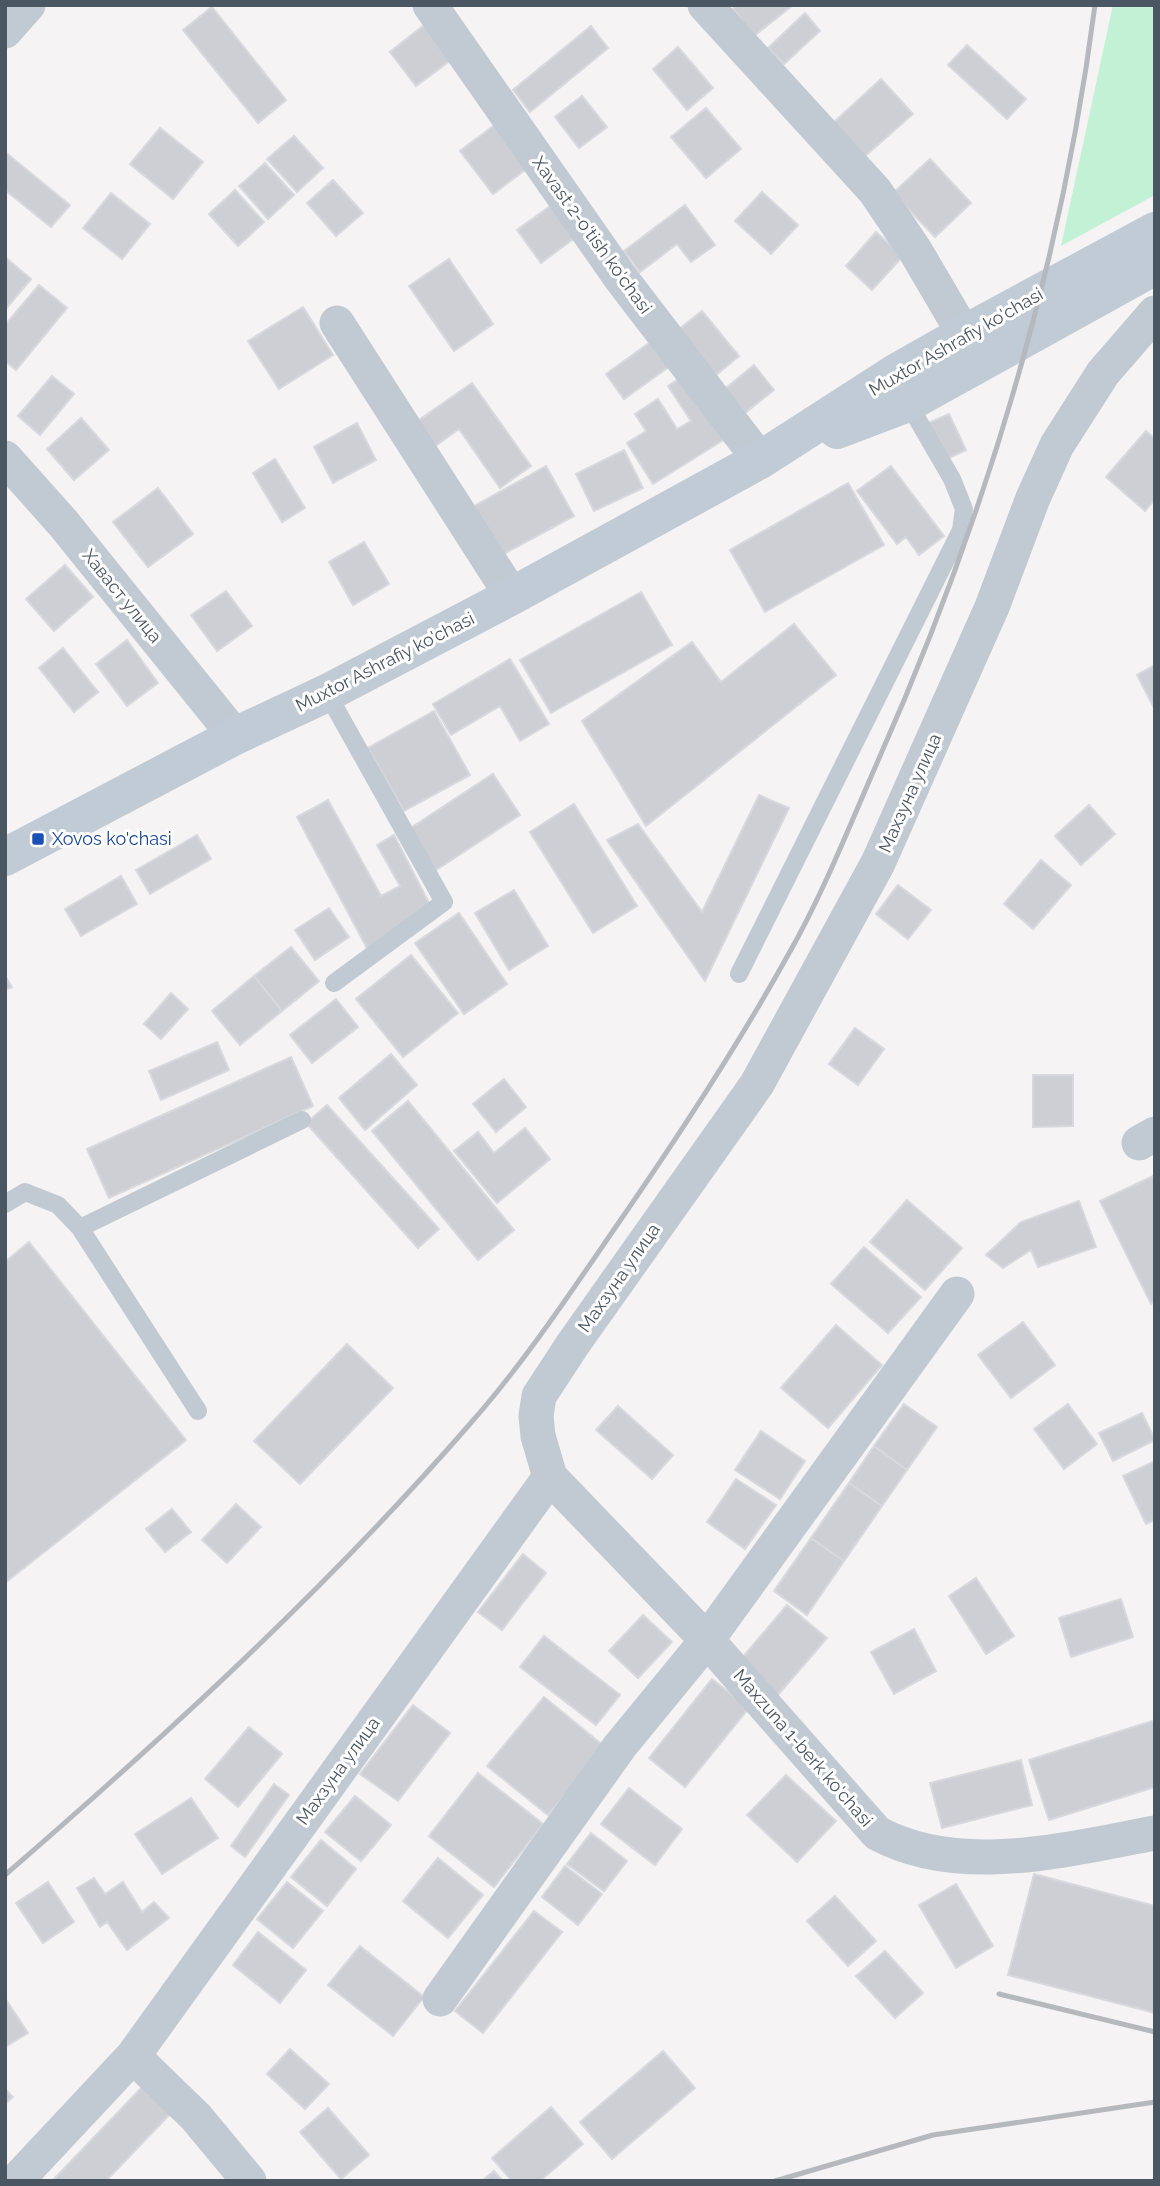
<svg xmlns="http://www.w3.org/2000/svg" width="1160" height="2186" font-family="Raleway,sans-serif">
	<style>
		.green { fill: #c3f1d5 }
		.building { fill: #cdcfd5; stroke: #d7d9de; stroke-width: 2 }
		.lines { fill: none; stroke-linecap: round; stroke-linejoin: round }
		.service { stroke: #c1cad2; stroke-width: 18 }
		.minor { stroke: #c1cad2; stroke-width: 35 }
		.secondary { stroke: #c1cbd6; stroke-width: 38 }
		.rail { stroke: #b5b8bd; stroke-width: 5 }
		.transit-dot { fill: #1a4fb4; stroke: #fff; stroke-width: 2.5 }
		.labels { text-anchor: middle; stroke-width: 6; stroke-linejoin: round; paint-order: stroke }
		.street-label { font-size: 18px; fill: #4a5661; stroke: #fff }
		.transit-label { font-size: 18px; fill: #164399; stroke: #fff; text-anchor: start }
	</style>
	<rect width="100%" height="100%" fill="#f5f3f3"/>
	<!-- green -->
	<path class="green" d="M1113,5H1155V195L1061,246Z"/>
	<!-- building -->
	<path class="building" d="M737,5H793L754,36L733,9Z
		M212,7L286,100L258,123L183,30Z
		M805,13L820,31L784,64L768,48Z
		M424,25L451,60L416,86L390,52Z
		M591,26L608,48L530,112L513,90Z
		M967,45L1026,99L1007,119L948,65Z
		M678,47L713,88L687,110L653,69Z
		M881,79L913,114L864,157L833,123Z
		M582,96L607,127L579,148L555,117Z
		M706,108L741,149L706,178L671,137Z
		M504,118L537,161L493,194L460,151Z
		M160,128L203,162L173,199L130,164Z
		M294,136L323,168L297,192L267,159Z
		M5,152L70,205L51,227L5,190Z
		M930,159L971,203L935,237L893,193Z
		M265,163L294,195L268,219L239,186Z
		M333,180L363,213L336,236L307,203Z
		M235,190L264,222L238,246L209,214Z
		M762,192L798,225L771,254L735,221Z
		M111,193L150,224L122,259L83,228Z
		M556,202L580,234L541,263L517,230Z
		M685,205L715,245L691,262L677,244L640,272L624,251Z
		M876,232L903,256L872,290L846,266Z
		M5,257L31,279L5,310Z
		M449,259L493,324L454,351L409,286Z
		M39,285L67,308L16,370L5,361V325Z
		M303,307L333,355L279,389L248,341Z
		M702,311L739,356L716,375L678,330Z
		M652,341L670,366L624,399L606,374Z
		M754,365L774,390L745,413L725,389Z
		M685,375L725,439L653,484L627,443L646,431L635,414L658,399L677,429L691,421L668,386Z
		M52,376L74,394L40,435L18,416Z
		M472,383L531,466L500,488L459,429L427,452L409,427Z
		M949,414L966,450L945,460L928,423Z
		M81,418L109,450L74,480L47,449Z
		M357,423L376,460L333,483L314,447Z
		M1146,431L1155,439V499L1145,511L1106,477Z
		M624,450L643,488L594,511L576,474Z
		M275,459L305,508L282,522L253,473Z
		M546,466L574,516L498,557L471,508Z
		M891,466L944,536L919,555L906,537L897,544L857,491Z
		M848,483L884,545L765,612L730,550Z
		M158,488L193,534L148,567L113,522Z
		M364,542L389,584L353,605L329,562Z
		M65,565L93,597L54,631L26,599Z
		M226,591L252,626L217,651L191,615Z
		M641,592L672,645L551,713L520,660Z
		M794,624L836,675L646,826L582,721L692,642L721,682Z
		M127,640L158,683L127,706L96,664Z
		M63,648L98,692L74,712L39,668Z
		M510,659L549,724L520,741L500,706L451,735L433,704Z
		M1155,665V710L1137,675Z
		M434,711L470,775L404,811L368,748Z
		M493,774L520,815L436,870L409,829Z
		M759,795L789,808L705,981L607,840L638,824L702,912Z
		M328,800L381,896L400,886L377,845L394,835L431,907L369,952L297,817Z
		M574,804L637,906L593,933L530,832Z
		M1089,805L1115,834L1081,865L1055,836Z
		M197,835L211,859L150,894L136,870Z
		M1041,860L1071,885L1033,929L1004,904Z
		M121,876L137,904L81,936L65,909Z
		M898,885L931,910L908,939L876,914Z
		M514,890L548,946L509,970L475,913Z
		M329,908L349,937L315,960L295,930Z
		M459,913L507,984L464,1014L415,943Z
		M291,947L319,981L282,1011L254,976Z
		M411,955L458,1013L403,1057L356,999Z
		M5,976L12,987L5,990Z
		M254,976L282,1011L240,1045L212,1011Z
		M171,993L188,1009L161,1039L144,1024Z
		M336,999L358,1027L312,1063L290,1035Z
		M855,1028L884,1049L858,1085L829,1064Z
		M217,1042L229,1070L161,1100L149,1071Z
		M391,1054L417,1085L365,1130L339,1098Z
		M291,1057L313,1106L109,1198L87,1149Z
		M1033,1075H1073V1126L1033,1127Z
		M504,1079L526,1107L496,1132L473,1104Z
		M408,1101L514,1230L478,1260L372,1131Z
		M327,1105L439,1229L418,1248L306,1123Z
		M525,1128L550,1159L497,1203L454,1151L478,1132L494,1153Z
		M1155,1175V1302L1151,1304L1100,1201Z
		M907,1200L962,1248L925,1290L870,1242Z
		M1079,1201L1096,1247L1038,1267L1031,1250L1003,1268L986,1255L1021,1222Z
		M29,1242L186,1440L5,1583V1262Z
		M864,1247L921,1297L888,1333L831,1284Z
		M1023,1322L1055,1365L1011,1398L978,1355Z
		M836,1325L882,1365L828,1428L781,1388Z
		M347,1344L393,1388L300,1484L254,1441Z
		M904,1404L937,1427L907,1470L874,1446Z
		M1068,1404L1097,1444L1064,1469L1034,1429Z
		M618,1406L673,1455L652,1479L596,1430Z
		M1142,1413L1155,1440L1113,1461L1099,1433Z
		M761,1431L805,1461L780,1499L735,1470Z
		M874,1446L907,1470L882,1506L849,1483Z
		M1155,1461V1520L1146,1524L1123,1476Z
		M736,1479L776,1505L745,1549L707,1522Z
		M849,1483L882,1506L844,1561L811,1538Z
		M236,1504L261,1527L227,1563L202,1540Z
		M172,1509L191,1532L165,1552L146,1529Z
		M811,1538L844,1561L807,1615L774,1591Z
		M523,1554L546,1573L502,1630L478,1612Z
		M976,1578L1014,1636L986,1654L949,1596Z
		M1121,1599L1133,1637L1071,1657L1059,1618Z
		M787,1605L827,1638L776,1697L737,1664Z
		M643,1615L672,1642L638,1678L609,1651Z
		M914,1629L936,1671L894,1694L871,1652Z
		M544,1636L620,1695L596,1725L520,1667Z
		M712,1679L749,1708L685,1787L649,1758Z
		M544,1697L605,1747L548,1815L487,1766Z
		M413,1705L450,1733L398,1801L360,1774Z
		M1155,1720V1787L1049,1820L1029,1760Z
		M249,1727L282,1754L238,1807L205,1779Z
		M1021,1760L1032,1805L942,1828L930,1783Z
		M478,1773L543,1824L494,1887L429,1836Z
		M786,1775L836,1821L797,1862L747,1815Z
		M274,1784L289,1795L245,1857L231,1846Z
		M629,1788L682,1829L655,1865L601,1824Z
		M355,1796L391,1825L361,1861L325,1832Z
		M191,1798L218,1838L162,1874L135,1834Z
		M591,1833L627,1861L604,1891L567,1864Z
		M321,1840L356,1869L327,1906L291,1877Z
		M438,1858L483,1895L448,1938L403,1901Z
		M565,1866L602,1894L578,1925L542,1897Z
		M1034,1874L1155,1906V2013L1008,1975Z
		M94,1878L105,1894L123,1882L142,1912L154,1902L169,1918L127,1950L107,1922L100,1927L77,1888Z
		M48,1882L74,1922L43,1943L16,1903Z
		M287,1882L323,1911L293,1948L257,1919Z
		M956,1884L993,1946L956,1968L919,1905Z
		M835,1896L876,1941L848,1966L807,1921Z
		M534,1911L562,1932L483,2033L455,2011Z
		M258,1932L306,1970L280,2003L233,1965Z
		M360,1946L424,1997L393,2036L328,1985Z
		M885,1951L923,1993L895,2018L856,1976Z
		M5,1998L28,2033L5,2047Z
		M290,2049L329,2084L305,2109L267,2074Z
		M663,2051L695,2088L612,2159L580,2122Z
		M145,2084L173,2111L106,2181H52Z
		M5,2089L13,2097L5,2104Z
		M551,2107L583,2144L540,2181H512L492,2158Z
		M328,2108L369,2155L341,2179L300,2132Z
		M494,2171L503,2181H482Z"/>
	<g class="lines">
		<!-- service -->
		<path class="service" d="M327,693L444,902L334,983
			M739,974L961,530L964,509L952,479L908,403
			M5,1204L25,1192L58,1205L80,1228L198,1411
			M80,1228L302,1120"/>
		<!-- minor -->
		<path class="minor" d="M430,5L620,277L760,460
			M705,5L875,191L916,252L964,334
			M5,31L28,5
			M337,323L512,596
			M5,458L63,523L235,736
			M1139,1143L1155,1134
			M550,1477L707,1640L877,1833C960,1878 1067,1849 1155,1833
			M440,1999L620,1746L707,1640L957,1294
			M133,2056L196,2117L249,2181
			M16,2181L133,2056L550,1477L538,1436L536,1416L539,1396L573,1344L757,1084L878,863L992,607L1033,498L1057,445L1103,373L1155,313"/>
		<!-- secondary -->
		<path class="secondary" d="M837,430L908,403L1155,266
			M5,857L235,736L327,693L512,596L760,460L897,372L964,334L1155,231"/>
		<!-- rail -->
		<path class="rail" d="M5,1875C168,1734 328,1587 469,1425C523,1364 569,1295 615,1228C676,1140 736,1049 788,955C823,894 849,827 877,763C984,522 1061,268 1095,5
			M999,1994L1155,2032
			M775,2181L933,2135L1155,2102"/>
	</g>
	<!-- markers -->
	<rect class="transit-dot" x="31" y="832" width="14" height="14" rx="3.5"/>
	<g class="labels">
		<!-- street labels -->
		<g class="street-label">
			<text transform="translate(592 235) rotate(54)" y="6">Xavast 2-o'tish ko'chasi</text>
			<text transform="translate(956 342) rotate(-30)" y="6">Muxtor Ashrafiy ko'chasi</text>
			<text transform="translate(122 596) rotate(51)" y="6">Хаваст улица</text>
			<text transform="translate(385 662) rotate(-27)" y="6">Muxtor Ashrafiy ko'chasi</text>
			<text transform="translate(910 793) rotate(-66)" y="6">Махзуна улица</text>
			<text transform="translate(619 1278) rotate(-55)" y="6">Махзуна улица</text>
			<text transform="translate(803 1748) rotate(49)" y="6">Maxzuna 1-berk ko'chasi</text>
			<text transform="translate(338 1771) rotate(-54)" y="6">Махзуна улица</text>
		</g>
		<!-- transit labels -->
		<g class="transit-label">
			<text x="52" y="845">Xovos ko'chasi</text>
		</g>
	</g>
	<!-- border -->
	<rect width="1160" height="2186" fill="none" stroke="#4a5661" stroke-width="14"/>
</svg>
